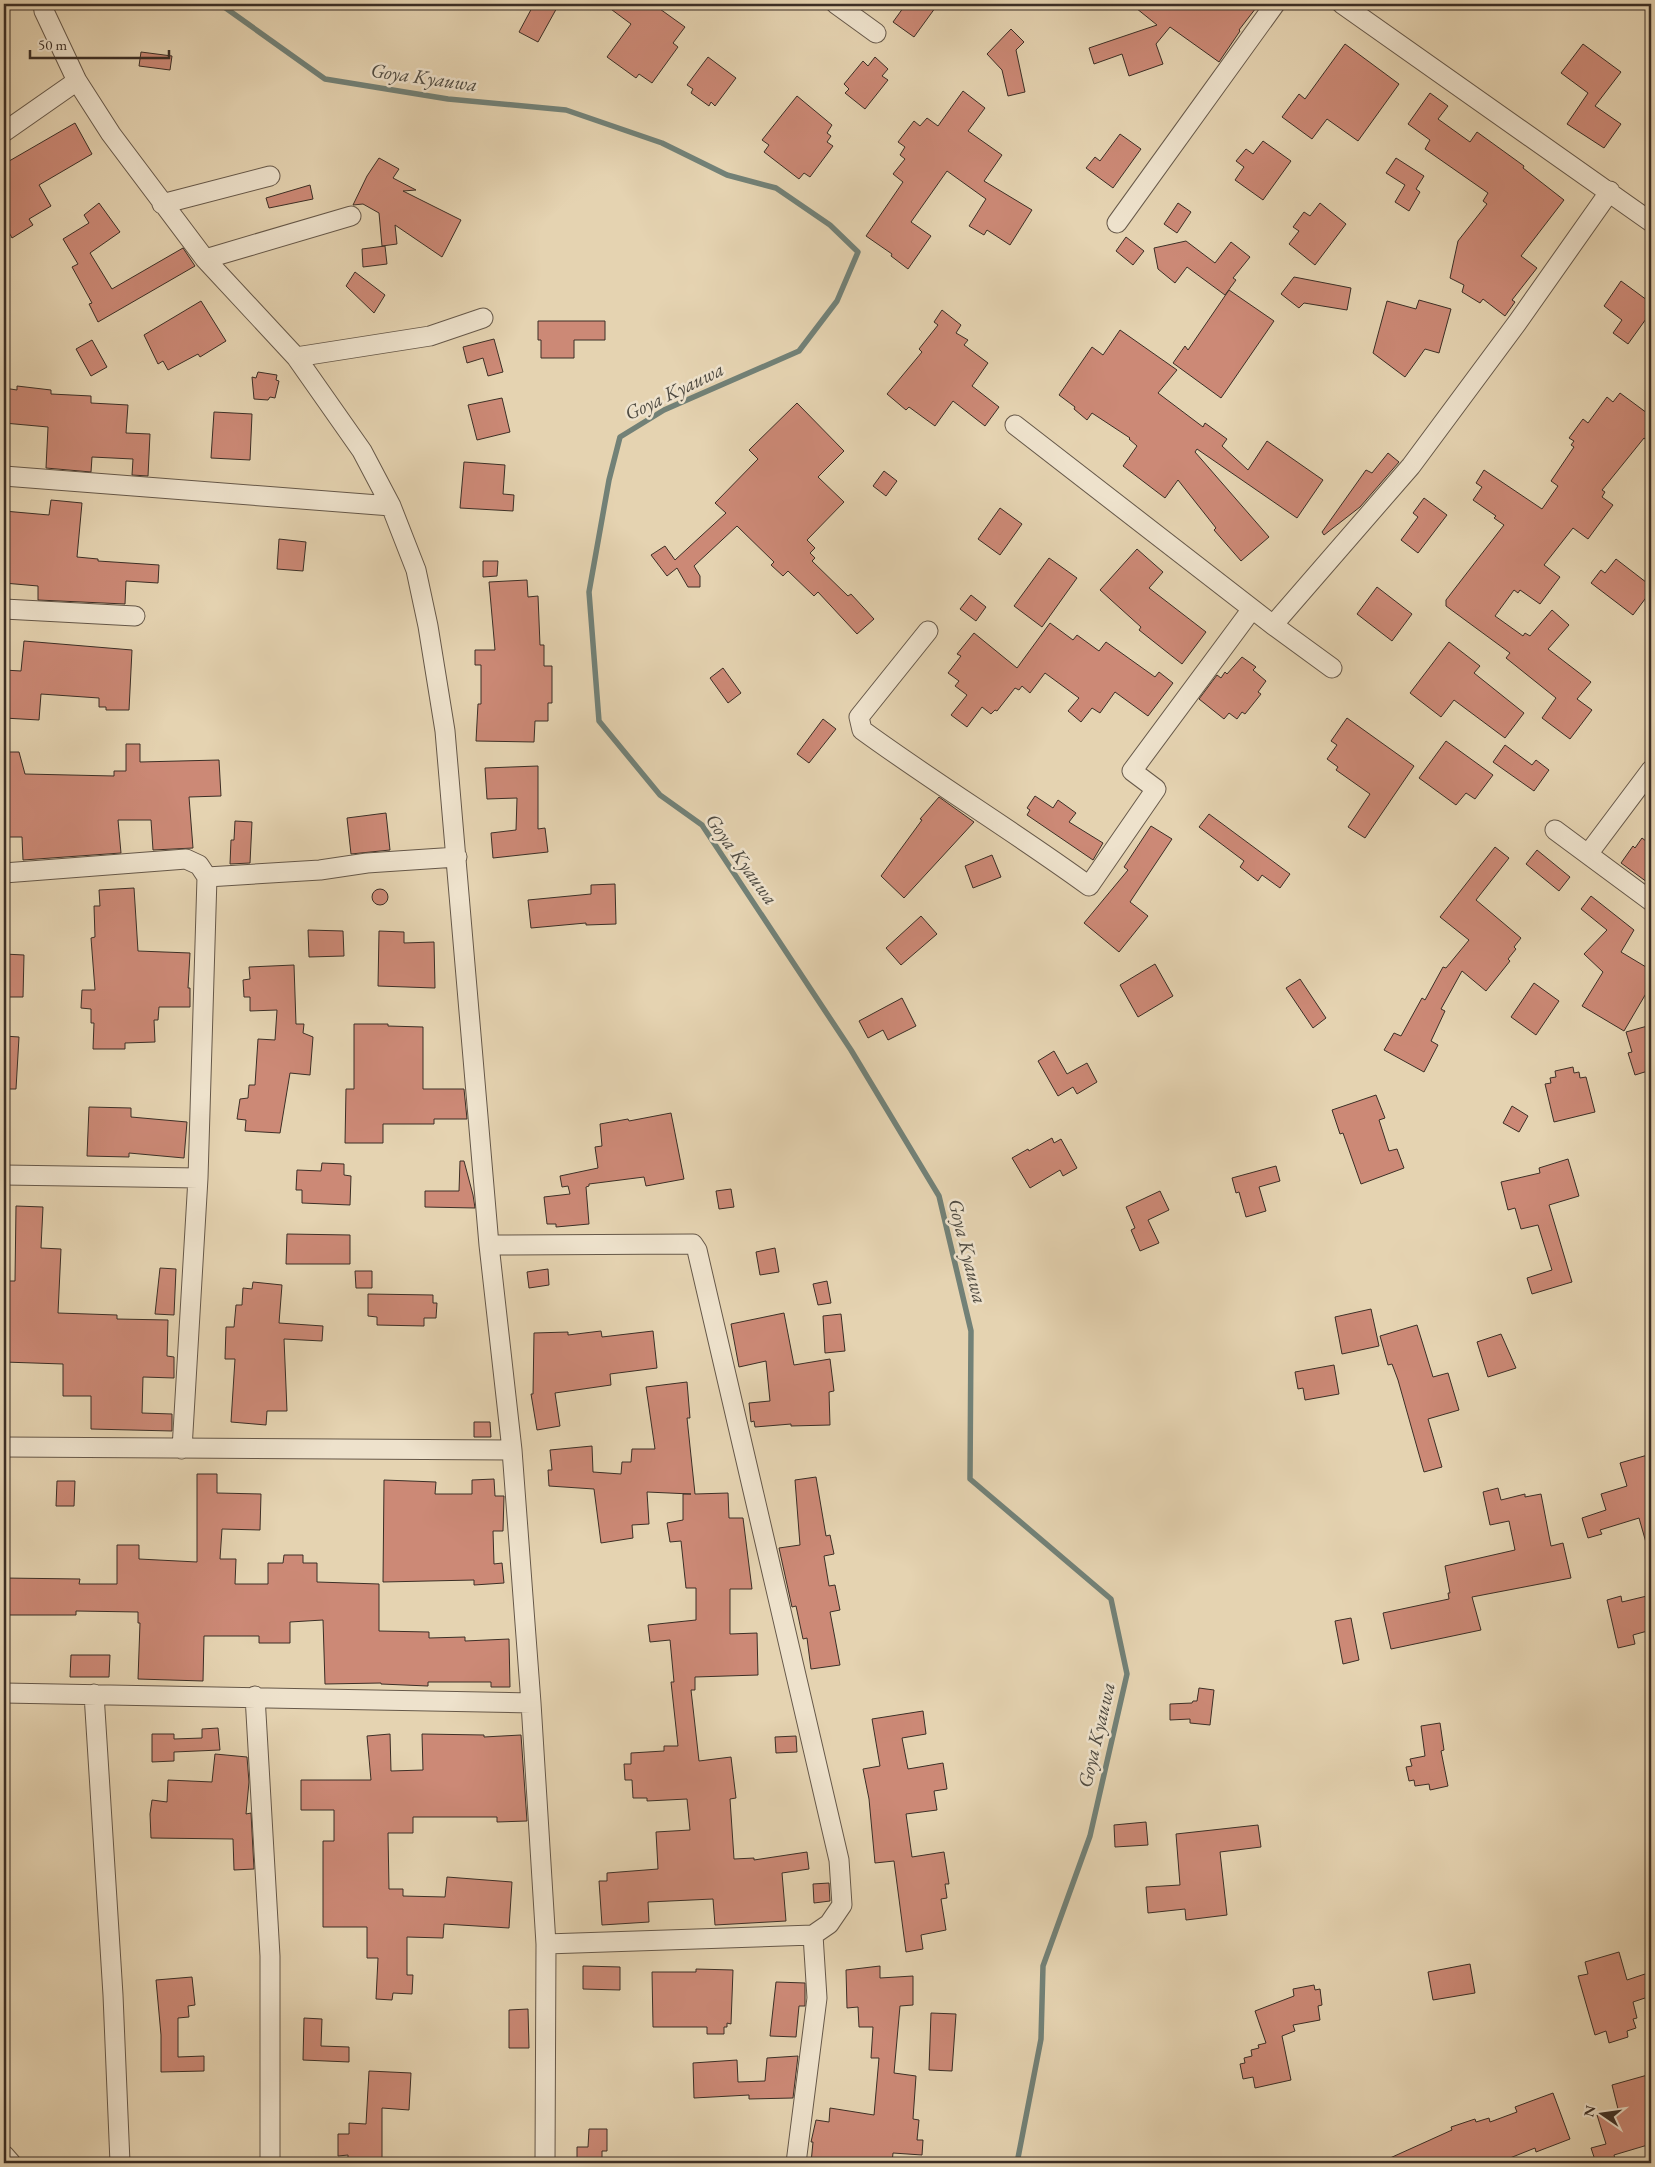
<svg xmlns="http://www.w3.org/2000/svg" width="1655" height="2167" font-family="'EB Garamond',serif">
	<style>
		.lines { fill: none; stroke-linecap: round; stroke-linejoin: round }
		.stream { stroke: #728177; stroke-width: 5.5 }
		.building { fill: #cc8976; stroke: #3c2f26 }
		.minor-casing { stroke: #665849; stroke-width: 21 }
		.minor { stroke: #eee2cc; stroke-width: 19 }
		.labels { text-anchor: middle; stroke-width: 5; stroke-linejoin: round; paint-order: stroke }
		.water-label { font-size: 20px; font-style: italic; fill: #4e4a41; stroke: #eee2cc }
	</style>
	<rect width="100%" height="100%" fill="#e5d3b1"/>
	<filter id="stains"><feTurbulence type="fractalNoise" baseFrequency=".004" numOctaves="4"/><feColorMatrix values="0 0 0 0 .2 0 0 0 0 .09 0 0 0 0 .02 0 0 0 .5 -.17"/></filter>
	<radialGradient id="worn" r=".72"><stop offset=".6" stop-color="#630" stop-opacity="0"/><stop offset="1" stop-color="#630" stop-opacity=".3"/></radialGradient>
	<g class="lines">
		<!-- stream -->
		<path class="stream" d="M220,4L325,79L448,99L566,110L662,143L727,175L776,188L830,225L858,252L837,301L799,351L664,410L620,437L609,480L589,592L599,721L660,795L702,825L851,1050L939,1196L971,1331L970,1479L1111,1599L1127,1674L1090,1836L1043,1966L1041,2039L1017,2163"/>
	</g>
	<!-- building -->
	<path class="building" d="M534,4H559L538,42L519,32Z
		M604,4H653L685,27L673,43L678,47L652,83L639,74L636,78L607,57L631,24Z
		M906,4H938L914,37L893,22Z
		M1131,4H1259L1239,30L1240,31L1219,62L1170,27L1156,44L1163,64L1129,76L1122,54L1094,64L1089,48L1157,25Z
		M1011,29L1024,42L1016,50L1025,92L1008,96L1002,70L987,54Z
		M1345,44L1399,84L1358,141L1327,119L1312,139L1282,117L1299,94L1305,99Z
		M1583,44L1621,72L1595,106L1621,124L1604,148L1567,124L1588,93L1561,73Z
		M141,52L172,56L170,70L139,66Z
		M708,57L736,78L715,106L711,102L709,106L691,93L693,89L687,85Z
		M875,57L888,69L882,76L888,80L865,109L845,93L849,89L844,84L863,61L868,66Z
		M963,91L985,108L968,131L1002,155L984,181L1032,210L1010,245L987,230L984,235L969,226L986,199L947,171L911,222L931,236L908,269L891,256L892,254L866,236L903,182L893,174L905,159L900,155L905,147L898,142L914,121L920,126L927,118L938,126Z
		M1430,93L1448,106L1438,119L1470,142L1477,132L1524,166L1523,168L1564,200L1521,256L1537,268L1512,300L1515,302L1505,316L1483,299L1480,303L1462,292L1464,285L1450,278L1458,241L1487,204L1483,201L1488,193L1425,149L1430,140L1408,124Z
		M797,96L832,125L827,133L831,136L827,142L833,146L810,177L804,173L799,179L764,152L769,145L762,140Z
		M75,123L92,154L39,185L51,206L29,219L33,225L12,238L4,223V164Z
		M1120,134L1141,149L1113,188L1086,168L1095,157L1100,161Z
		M1263,141L1291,161L1263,200L1235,180L1244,167L1236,161L1246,149L1253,154Z
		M379,158L399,169L393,178L416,190L403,191L461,220L442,257L395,225L397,244L382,246L379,213L363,204L353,205L367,176Z
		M1396,158L1424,176L1416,189L1420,192L1409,211L1395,202L1405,185L1386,173Z
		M310,185L313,199L269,208L266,198Z
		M99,203L120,232L90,253L112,289L183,248L195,266L98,322L89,304L92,303L72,267L78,264L63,239L89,223L84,215Z
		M1178,203L1191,212L1177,233L1164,224Z
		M1320,203L1346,224L1315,265L1289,244L1299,231L1293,227L1304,212L1310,216Z
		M1126,237L1144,251L1133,265L1116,251Z
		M1186,241L1215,263L1231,242L1250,257L1233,278L1236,280L1225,295L1187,267L1175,283L1158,269L1154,248Z
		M385,246L387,264L363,267L362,249Z
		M355,272L385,295L374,313L346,286Z
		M1294,277L1351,288L1347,310L1304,303L1299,308L1281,294Z
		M1621,281L1651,303V312L1628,344L1613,333L1622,320L1604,306Z
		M1229,290L1274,321L1221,398L1173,363L1185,346L1188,350Z
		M1419,300L1451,309L1439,353L1425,349L1405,377L1373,353L1387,301L1416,309Z
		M201,301L226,341L200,357L198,354L168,370L163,361L158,364L144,335Z
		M942,310L961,325L956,333L968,340L964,345L988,363L972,386L999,407L985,426L953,401L935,426L909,407L906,410L887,394L922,352L919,349L938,325L934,322Z
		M538,321H605V340H574V358H541V340H538Z
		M1120,330L1177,370L1158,393L1203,427L1205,423L1227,439L1222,446L1248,470L1267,441L1323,480L1297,518L1197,449L1195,452L1269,537L1241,561L1214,530L1216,528L1178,480L1165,498L1123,466L1137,446L1129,439L1130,438L1092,413L1087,420L1074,409L1075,407L1059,395L1092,347L1103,355Z
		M494,339L503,372L488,376L483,358L467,363L463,347Z
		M92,340L107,367L91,376L76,349Z
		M258,372L277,375L276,380L279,381L275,398L270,397L268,400L254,399L252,377L256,378Z
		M17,386L51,390V394L91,396V403L128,405L126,433L150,434L148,476L132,475L133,459L92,457L91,472L46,468L48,427L4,423V388L17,390Z
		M1620,393L1651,416V444L1644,438L1602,490L1605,492L1602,497L1613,505L1588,539L1573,528L1544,565L1560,577L1540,604L1520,590L1518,593L1514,590L1495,616L1523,636L1525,633L1530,636L1552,610L1569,625L1548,649L1591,682L1577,699L1592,710L1570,739L1542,718L1556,698L1506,658L1510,653L1446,606V600L1504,525L1494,518L1496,516L1473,500L1482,487L1476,483L1484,470L1542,509L1558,486L1551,481L1574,447L1571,445L1574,441L1569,438L1583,419L1588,423L1607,397L1613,402Z
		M502,398L510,432L477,440L468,405Z
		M797,403L844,451L818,477L844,502L807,540L815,548L810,553L815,558L812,561L848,596L851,594L874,619L857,634L818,592L814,596L788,571L783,576L771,565L774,562L737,526L694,566L700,576V587H688L677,568L667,576L651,555L665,546L675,560L726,513L715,503L758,459L749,450Z
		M214,412L252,414L250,460L211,458Z
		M1388,453L1399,462L1360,507L1324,535L1322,532L1366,470L1372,473Z
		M464,462L505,465L503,494L514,495L513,511L460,508Z
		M884,471L897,481L886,496L873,486Z
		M1424,498L1447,515L1418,553L1401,540L1418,517L1413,513Z
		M51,500L82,503L77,557L98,559V561L159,565L158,583L126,581L125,604L38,600V586L4,583V511L49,515Z
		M1000,508L1022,524L1000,555L978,539Z
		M279,539L306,542L303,571L277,569Z
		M1137,549L1163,572L1149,588L1206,632L1182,664L1139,630L1141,627L1100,590Z
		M1049,558L1077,578L1042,627L1014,606Z
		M1616,559L1651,586V591L1633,615L1591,583L1601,570L1605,573Z
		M483,561H498L497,576L483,577Z
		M527,580L528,597L538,596L540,645H544V666H552V703H548V721H535L534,742L476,741L478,704H481V665H475V650H495L489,582Z
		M1377,587L1412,614L1392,641L1357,614Z
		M971,595L986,607L976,621L960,609Z
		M1050,623L1073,640L1077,635L1099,651L1106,642L1155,677L1159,672L1173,683L1148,716L1115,692L1100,713L1092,708L1081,722L1068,711L1079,698L1045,673L1030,693L1022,686L1019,690L1015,688L997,711L995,710L991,714L982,707L967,727L951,715L967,695L955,686L959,681L948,673L961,656L957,654L974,633L1017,668Z
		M24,641L132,650L129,710H106V707H99V698L41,694L39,720L4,718V670L21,671Z
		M1449,642L1480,666L1474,673L1524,713L1505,738L1454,700L1441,717L1410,693Z
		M1242,657L1256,667L1253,670L1266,681L1258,692L1261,694L1245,714L1242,712L1237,719L1229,713L1224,719L1199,699L1217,675L1221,678L1225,672L1227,674Z
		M723,668L741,693L728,703L710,678Z
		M1347,718L1414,766L1365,838L1348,827L1370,794L1336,770L1338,767L1327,759L1337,745L1331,741Z
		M823,719L836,729L809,763L797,754Z
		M1446,741L1493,775L1475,799L1466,793L1456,805L1419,778Z
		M126,744H140V762L219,760L221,796L189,797L193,848L153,850L151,820H118L121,853L23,860L22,837H4V752H19L25,774L114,776V771H126Z
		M1505,745L1532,765L1536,760L1549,770L1534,791L1493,762Z
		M538,766V829L545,828L548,852L493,858L491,833L516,830L517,798L487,799L485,768Z
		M1035,796L1053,808L1058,800L1076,813L1069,822L1103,843L1093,860L1027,815L1030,810L1027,808Z
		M939,797L974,822L904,898L881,876L922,820L920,819Z
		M386,813L390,850L351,854L347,818Z
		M1209,814L1290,874L1280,888L1262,875L1258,881L1240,867L1244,861L1199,827Z
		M235,821L252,822L250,863L230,864L231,840H234Z
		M1151,826L1172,839L1130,902L1148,916L1119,952L1084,923L1128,870L1124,867Z
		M1642,838L1651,845V885L1621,863L1633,846L1635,848Z
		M1495,847L1509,858L1476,900L1521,938L1514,947L1516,949L1508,959L1510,961L1486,991L1462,971L1441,1009L1445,1011L1431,1041L1438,1045L1424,1072L1384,1050L1394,1033L1401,1036L1422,998L1425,1000L1443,967L1446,968L1469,940L1440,917Z
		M1537,850L1570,877L1559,891L1526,864Z
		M992,855L1001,877L973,888L965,866Z
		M615,884L616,924L586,925V923L531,928L528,900L591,894V885Z
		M134,888L138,951L190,953L188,988H190V1007H159L158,1020H154L155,1042L125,1043V1049H93L94,1023H91V1009L81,1008L82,990H95L91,938L95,937L94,906H100L99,890Z
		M372 897a8 8 0 1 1 16 0a8 8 0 1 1-16 0Z
		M1591,896L1634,930L1621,952L1651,970V985L1624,1031L1582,1006L1603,972L1584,954L1607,930L1581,909Z
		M921,916L937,934L901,965L886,948Z
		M308,930L343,931L344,956L309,957Z
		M379,931L404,932V943L434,942L435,988L378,986Z
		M4,954L24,955L23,997H4Z
		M1155,964L1173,996L1138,1017L1120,985Z
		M294,965L296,1024H304L303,1033L313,1037L310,1075L290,1073L280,1133L245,1131L246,1120L237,1119L240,1099L248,1098L249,1085H255L258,1039L275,1040L277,1010L250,1011V997H244L243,980L250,979L249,967Z
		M1300,979L1326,1018L1313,1028L1286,988Z
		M1534,983L1559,1001L1536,1035L1511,1017Z
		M902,998L916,1026L888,1040L883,1030L868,1038L859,1021Z
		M354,1024H388V1026L423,1027V1089H464L467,1119H434V1124H383V1143H345L346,1089H354Z
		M1651,1025V1070L1635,1075L1628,1053L1632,1052L1626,1032Z
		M4,1036L19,1037L16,1089H4Z
		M1054,1051L1067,1074L1087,1063L1097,1082L1077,1094L1073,1087L1058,1096L1038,1061Z
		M1573,1067L1574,1073L1579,1072L1580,1078L1586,1077L1595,1112L1554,1122L1545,1084L1551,1083L1550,1078L1556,1077L1555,1071Z
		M1376,1095L1385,1118L1379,1120L1389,1151L1397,1149L1404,1168L1361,1184L1343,1133L1340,1134L1332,1110Z
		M1512,1106L1528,1116L1519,1132L1503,1123Z
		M89,1107L131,1108V1117L187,1122L184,1158L129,1153V1157L87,1156Z
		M671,1113L684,1179L646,1186L644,1177L589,1184V1186L586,1187L589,1224L556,1227V1224H547L544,1197L570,1194L568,1186L562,1187L560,1176L598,1168L595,1147L602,1146L600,1124L628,1119L629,1121Z
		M1052,1138L1054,1143L1061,1139L1077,1168L1063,1176L1060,1170L1030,1188L1012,1158L1028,1149L1029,1151Z
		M1568,1159L1579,1196L1549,1205L1572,1282L1532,1294L1527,1278L1552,1270L1538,1225L1521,1229L1515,1208L1508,1210L1501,1182L1540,1173L1539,1168Z
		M460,1161H464L473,1195L475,1208L425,1207V1191H459Z
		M322,1163L344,1164V1175L351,1176L350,1205L302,1203V1190H296L297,1170L321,1171Z
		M1276,1166L1280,1181L1259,1187L1266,1211L1246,1217L1239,1192L1236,1193L1232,1178Z
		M731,1189L734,1207L719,1209L716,1191Z
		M1160,1191L1169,1210L1148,1220L1159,1243L1140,1251L1131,1230L1135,1228L1126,1207Z
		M16,1206L43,1207L41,1248L61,1249L58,1313L117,1315V1319L168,1320L167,1356L174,1357V1378L143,1377L142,1413L172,1414V1431L91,1429V1396H63V1364L4,1362V1281H15Z
		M287,1234L350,1235V1264H286Z
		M775,1248L779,1272L760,1275L756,1252Z
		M160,1268L176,1269L174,1315L155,1314Z
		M548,1269L549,1285L529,1288L527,1272Z
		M355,1271H372V1288H356Z
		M827,1281L831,1303L818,1305L813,1284Z
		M253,1282L282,1285L279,1323L323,1326L322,1341L284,1339L287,1411H267L266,1425L231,1422L235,1359H225L226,1327H234L236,1305H242L243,1288L252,1289Z
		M368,1294L433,1295V1303H437L436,1318H424V1326L377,1325V1317L368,1316Z
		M1371,1309L1379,1346L1342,1354L1335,1317Z
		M784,1313L794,1365L830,1359L834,1391L829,1392L830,1425L791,1426V1424L755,1427L754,1421L751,1422L749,1403L770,1401L766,1361L739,1367L731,1324Z
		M841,1314L845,1351L825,1353L823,1316Z
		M1417,1325L1433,1377L1448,1373L1459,1410L1428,1419L1442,1467L1424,1472L1398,1380L1392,1364L1388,1365L1380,1336Z
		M601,1331L602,1337L653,1331L657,1368L610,1374L611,1385L555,1393L560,1426L537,1430L531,1394H533L534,1333L568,1332V1335Z
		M1501,1334L1516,1368L1488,1377L1477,1342Z
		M1334,1365L1339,1394L1305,1400L1303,1388L1298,1389L1295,1372Z
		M687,1382L690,1418H687L695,1494L728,1493L729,1518H743L752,1589H730V1634L757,1633L758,1675L695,1677V1690H691L699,1761L731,1757L736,1798L730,1799L734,1859L754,1858V1860L807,1852L809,1869L782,1873L786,1921L715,1925L713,1899L648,1902L649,1922L602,1925L599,1881H607V1873L658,1869L656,1832L690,1830L687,1799L647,1801V1798H633L632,1780H625L624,1764H631V1753L664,1751V1746H678L671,1682H674L670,1640L650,1642L648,1625L696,1620V1588H686L681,1541L670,1542L667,1523L683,1520V1494H691L647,1492L649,1524L632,1525L633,1538L601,1543L594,1489L549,1486L548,1470H552L550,1450L592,1446L593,1472L621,1474L622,1462H631L632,1449H655L646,1387Z
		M474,1422H490L491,1437H474Z
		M1651,1454V1545L1647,1546L1639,1518L1600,1530L1602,1534L1588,1538L1582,1518L1606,1510L1601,1494L1627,1486L1620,1463Z
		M197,1474H217V1493L261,1494L260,1530L222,1529L220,1559H236L235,1584H268V1563H283L284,1555H303V1563H317V1582L379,1584V1631L429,1632V1638L465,1637V1641L509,1639L510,1687H491V1682H428V1686L381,1684V1683L325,1684L323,1620L290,1622V1643H259V1636H204L203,1681L138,1679L140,1623H138V1612L76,1611V1615H4V1578L80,1579L79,1584H117V1545H139V1559L197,1562Z
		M816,1477L826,1536L830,1535L834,1554L824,1556L829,1586L835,1585L840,1610L830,1612L840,1665L811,1669L807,1638L803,1639L796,1606L792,1607L779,1548L800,1545L795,1480Z
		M494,1479L495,1496H504L503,1531H493L494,1564L502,1563L504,1583L474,1585V1580L383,1582L384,1480L436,1482L435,1494H472V1480Z
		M57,1481H75L74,1506H56Z
		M1498,1488L1501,1500L1525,1494V1497L1541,1494L1551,1546L1563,1543L1571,1578L1472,1597L1481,1630L1391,1649L1383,1613L1449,1599L1448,1593H1450L1445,1566L1515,1550L1509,1521L1490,1525L1483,1492Z
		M1651,1595V1630L1633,1635L1635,1644L1618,1648L1607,1600L1621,1596L1622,1602Z
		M1351,1618L1359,1660L1343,1664L1335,1621Z
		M71,1655H110L109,1677H70Z
		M1199,1688L1214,1690L1210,1725L1190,1723V1719L1170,1720V1704L1192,1703L1193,1701H1197Z
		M923,1711L926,1734L902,1738L908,1769L943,1763L947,1789L934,1791L937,1810L906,1814L912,1857L944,1852L949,1884H945L947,1898L941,1899L946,1930L921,1935L923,1949L906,1952L894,1861L875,1863L869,1799L863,1769L880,1766L872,1719Z
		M1440,1723L1444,1750L1441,1751L1448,1786L1430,1790L1429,1784L1415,1786L1414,1780L1409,1781L1406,1767L1412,1766L1410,1759L1425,1756L1421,1726Z
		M218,1728L220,1750L174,1752V1761L152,1762V1734H174V1739L202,1738V1729Z
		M390,1734L391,1771L423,1770L422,1734L484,1735V1737L521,1735L527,1821L497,1822V1817H413V1833H388L389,1889H403V1896L445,1897L447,1877L512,1882L509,1928L444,1924L443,1938L407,1937V1975H413L412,1994L393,1993L392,2000L376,1999L378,1958H367V1927H323V1841H334V1810H301V1780H371L367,1736Z
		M796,1736L797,1752L776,1753L775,1737Z
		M215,1754L247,1757L249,1782L246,1814L251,1813L254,1869L234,1870L233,1839L151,1838L150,1814L152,1800L167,1802L168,1780L212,1782Z
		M1146,1822L1148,1845L1115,1847L1114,1825Z
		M1258,1825L1261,1847L1220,1852L1227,1915L1186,1920L1185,1909L1148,1913L1146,1887L1180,1885L1176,1834Z
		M829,1883L830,1901L814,1903L813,1884Z
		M1619,1952L1627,1980L1648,1973L1651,1982V1996L1633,2002L1637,2018L1633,2019L1636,2028L1627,2031L1628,2037L1609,2043L1606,2031L1595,2035L1578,1976L1588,1974L1585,1962Z
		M1470,1964L1475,1993L1433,2000L1428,1972Z
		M583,1966L620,1967V1990L583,1989Z
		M880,1966V1978L913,1976V2005L900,2006L894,2073L916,2076L913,2119L919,2120L917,2140H923L922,2155L893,2153L892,2163H811L813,2142H811L816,2120L829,2122L830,2108L874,2115L879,2058H871L873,2027H859L858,2007L847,2008L846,1970Z
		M696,1969L733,1970L731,2024L727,2023V2027H724V2034H707V2027H653L652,1972H696Z
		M192,1977L195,2005L188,2006L189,2017L178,2018V2057L204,2056V2071L161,2072V2035L156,1980Z
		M776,1982L805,1983V2006H799L796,2037L770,2036Z
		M1314,1985L1315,1990L1320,1989L1322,2005L1318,2006L1320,2020L1293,2025L1295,2031L1282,2036L1291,2080L1255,2088L1253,2077L1243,2079L1240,2064L1245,2063L1244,2058L1252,2056L1251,2050L1259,2048L1258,2045L1266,2043L1255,2011L1294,1996L1293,1989Z
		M528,2009L529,2048H509V2010Z
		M931,2013L956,2014L952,2071L929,2070Z
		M304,2018L322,2019L321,2046L349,2047V2062L303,2060Z
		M798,2056L793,2098L749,2099V2095L694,2098L693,2063L737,2060L738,2082L765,2081L767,2058Z
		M369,2071L411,2073L409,2110L382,2108V2163H348V2155L338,2156V2134H349V2123L366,2124Z
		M1651,2074V2144L1614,2155L1616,2163H1596L1591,2148L1606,2144L1597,2115L1618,2109L1612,2085Z
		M1553,2093L1570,2139L1536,2152L1535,2148L1505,2160L1507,2163H1379L1452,2130L1451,2127L1475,2119L1476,2122L1489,2118L1490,2122L1517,2112L1515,2107Z
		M589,2129H607V2151H602V2163H577V2147H588Z"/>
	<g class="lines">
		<!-- minor casing -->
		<g class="minor-casing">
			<path id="minor" d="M43,4L44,11L77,81L111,134L205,259L296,357L362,451L391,506L416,570L428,626L445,731L489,1245L512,1450L531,1703L546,1944L545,2163
				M836,4L876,33
				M1342,4L1651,222
				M4,132L77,81
				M162,204L270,176
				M1117,223L1275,4
				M205,259L351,216
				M296,357L430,336L483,318
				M1015,425L1273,625L1332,668
				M4,476L391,506
				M4,609L135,616
				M1273,625L1411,466L1517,323L1610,191
				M928,631L859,717L862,730C936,784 1015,832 1089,886L1156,789L1132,771L1252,609
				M1555,830L1651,901
				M1588,854L1651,770
				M4,873L186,859L199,865L207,877L198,1178L182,1449
				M207,877L320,870L367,863L457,857
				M4,1175L198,1178
				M489,1245L693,1244L697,1250L839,1860L842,1905L829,1924L813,1935L546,1944
				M4,1447L512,1450
				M4,1693L531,1703
				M94,1694L113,1995L120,2163
				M255,1696L270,1956V2163
				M4,2155L11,2163
				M796,2163L817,1998L813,1935"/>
		</g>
		<!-- minor -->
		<use href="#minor" class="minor"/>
	</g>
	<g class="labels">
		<!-- water labels -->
		<g class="water-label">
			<text transform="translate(424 77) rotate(8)" y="7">Goya Kyauwa</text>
			<text transform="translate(674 391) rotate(-26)" y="7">Goya Kyauwa</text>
			<text transform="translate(742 859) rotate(54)" y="7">Goya Kyauwa</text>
			<text transform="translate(968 1251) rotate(76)" y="7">Goya Kyauwa</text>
			<text transform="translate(1096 1735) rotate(-77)" y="7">Goya Kyauwa</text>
		</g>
	</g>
	<!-- margin -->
	<rect width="1655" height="2167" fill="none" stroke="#e5d3b1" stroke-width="20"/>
	<rect x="5" y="5" width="1645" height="2157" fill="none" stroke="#3c2f26" stroke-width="2.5"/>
	<rect x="10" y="10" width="1635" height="2147" fill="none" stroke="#3c2f26"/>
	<!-- north arrow -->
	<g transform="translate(1602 2114) rotate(283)" stroke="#eee2cc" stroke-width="4" paint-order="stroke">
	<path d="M0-4L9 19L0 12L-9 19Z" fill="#3c2f26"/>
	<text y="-8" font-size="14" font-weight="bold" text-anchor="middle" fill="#3c2f26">N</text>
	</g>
	<!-- scale -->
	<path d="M30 50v8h139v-8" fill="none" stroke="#3c2f26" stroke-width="2.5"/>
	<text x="38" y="50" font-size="15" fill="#3c2f26" stroke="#eee2cc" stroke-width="4" paint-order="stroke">50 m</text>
	<rect width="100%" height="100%" filter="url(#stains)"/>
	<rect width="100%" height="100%" fill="url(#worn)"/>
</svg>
